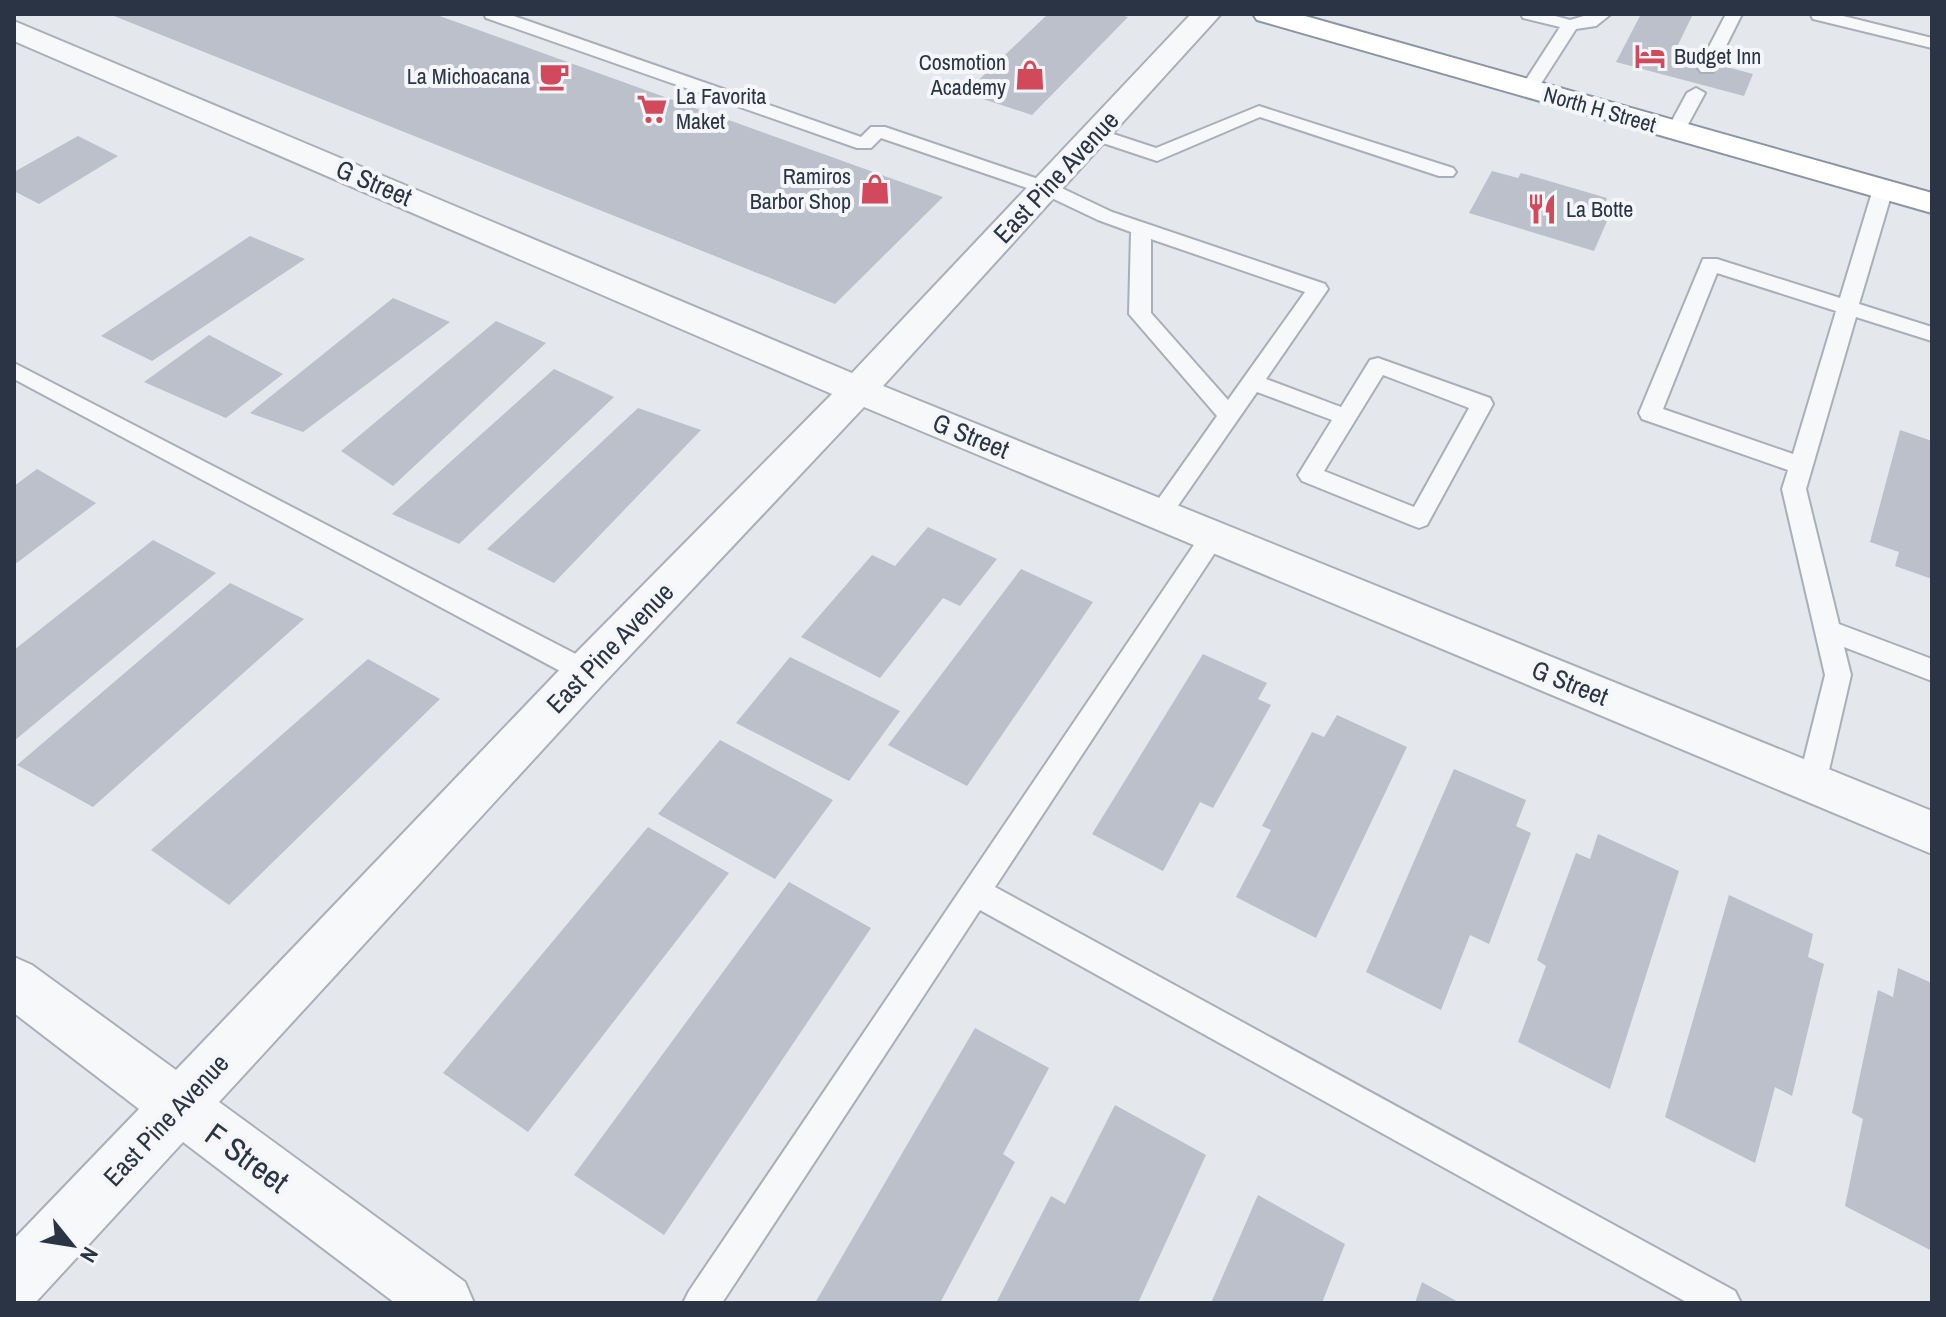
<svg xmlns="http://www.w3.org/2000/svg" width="1946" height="1317" font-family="'Archivo Narrow',sans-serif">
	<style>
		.building { fill: #bbc0ca }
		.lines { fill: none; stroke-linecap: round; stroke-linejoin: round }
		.service-casing { stroke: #a9aeb7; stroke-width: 4 }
		.minor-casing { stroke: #a9aeb7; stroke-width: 4 }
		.trunk-casing { stroke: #8b94a3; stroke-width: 4 }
		.service { fill: #f7f8fa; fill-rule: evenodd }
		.minor { fill: #f7f8fa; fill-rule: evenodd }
		.trunk { fill: #fff; fill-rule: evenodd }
		.labels { text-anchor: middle; stroke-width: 8; stroke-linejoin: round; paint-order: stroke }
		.far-poi-label { font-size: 22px; fill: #2b3445; stroke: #f4f6f9; text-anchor: start }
		.far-street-label { font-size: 22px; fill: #2b3445; stroke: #f4f6f9 }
		.street-label { font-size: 26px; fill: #2b3445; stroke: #f4f6f9 }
		.near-street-label { font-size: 32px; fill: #2b3445; stroke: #f4f6f9 }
	</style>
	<rect width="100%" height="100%" fill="#e4e7ec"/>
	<!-- building -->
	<path class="building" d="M109,14H434L943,197L835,304Z
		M1048,14H1118L1128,17L1032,115L965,93Z
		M1641,14H1693L1674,53L1753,74L1744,96L1616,62Z
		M78,136L118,156L39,204L14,191V172Z
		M1492,171L1518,178L1521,173L1607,198L1605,203L1614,205L1594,251L1469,213Z
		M250,236L305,259L152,361L101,336Z
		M393,298L450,322L303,432L250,413Z
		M496,321L546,343L393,486L341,451Z
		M209,335L283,374L226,418L144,382Z
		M554,369L614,397L459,544L392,514Z
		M638,408L701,430L554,583L487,549Z
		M1900,430L1932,441V579L1895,566L1899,552L1870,542Z
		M37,469L96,503L14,565V486Z
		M928,527L997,559L960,606L943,598L880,678L801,637L872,555L895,566Z
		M153,540L216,573L14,741V650Z
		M1021,569L1093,602L967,786L888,745Z
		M230,583L304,619L93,807L17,765Z
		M1203,654L1267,683L1258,699L1271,705L1213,808L1200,802L1163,871L1092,834Z
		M790,657L900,711L849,781L736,723Z
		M368,659L440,699L229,905L151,850Z
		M1337,715L1407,747L1316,938L1236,897L1271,830L1262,826L1312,732L1324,737Z
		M720,740L833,800L775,879L658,814Z
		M1454,769L1526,800L1516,826L1531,833L1489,944L1470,935L1441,1010L1366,972Z
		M648,827L729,873L528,1132L443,1073Z
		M1598,834L1679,871L1610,1089L1518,1042L1546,966L1537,960L1576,853L1590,859Z
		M789,882L871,928L664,1235L574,1175Z
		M1729,895L1813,934L1808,957L1824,964L1792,1096L1775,1087L1755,1163L1665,1117Z
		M1898,968L1932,983V1251L1845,1206L1863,1119L1852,1113L1878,990L1893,997Z
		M975,1028L1049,1068L1003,1154L1015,1162L940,1303H815Z
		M1115,1105L1206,1155L1138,1303H996L1051,1196L1065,1204Z
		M1258,1195L1345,1244L1322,1303H1211Z
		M1422,1282L1460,1303H1415Z"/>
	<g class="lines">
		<!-- service casing -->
		<g class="service-casing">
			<path id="service" d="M484,14H508L861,137L871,127H885L1053,184L1112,212L1325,284L1328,289L1266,379L1341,407L1370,360L1378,358L1490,398L1493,404L1427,525L1419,528L1411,525L1302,481L1298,475L1332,420L1257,392L1168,520L1160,523L1152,520L1148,514L1152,508L1217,416L1129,314L1131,232L1098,220L1039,192L881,138L871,148H857L486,18ZM1151,239L1305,292L1228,400L1151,313ZM1383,375L1469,408L1414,507L1324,471Z
				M1521,14H1548L1570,20L1591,14H1611L1596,26L1576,29L1535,93L1529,94L1520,89L1560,27L1523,18Z
				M1726,14H1742L1713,72H1701L1698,68Z
				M1835,14L1932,38V48L1813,19L1811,15Z
				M1696,88L1705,93L1685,130L1676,136L1669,134L1667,130L1687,93Z
				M1259,106L1453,168L1456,172L1453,176H1439L1260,117L1157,161L1088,138L1086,134L1095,128L1156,148Z
				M1883,183L1893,189L1859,304L1932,327V341L1856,317L1806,489L1839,624L1932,659V681L1844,647L1851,675L1826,783L1822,791L1812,795L1802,791L1798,783L1825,675L1782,489L1788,470L1642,419L1639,413L1703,259H1717L1840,298L1873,189ZM1717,273L1836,311L1793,454L1663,409Z
				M14,363L595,664L599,672L595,680L586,683L577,680L14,379Z
				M1213,527L1222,530L1225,536L1222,542L995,887L1735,1291L1741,1303H1688L980,910L722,1303H683L689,1291L1204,530Z"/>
		</g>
		<!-- minor casing -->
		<g class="minor-casing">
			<path id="minor" d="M1191,14H1221L883,386L1932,811V854L864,407L602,685L219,1102L465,1282L474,1303H395L183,1142L35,1303H14V1239L139,1109L14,1013V957L32,965L176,1070L570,659L832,394L14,41V21L852,373Z"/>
		</g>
		<!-- trunk casing -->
		<g class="trunk-casing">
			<path id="trunk" d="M1253,14H1298L1932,193V213L1257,20Z"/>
		</g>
		<!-- service -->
		<use href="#service" class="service"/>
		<!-- minor -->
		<use href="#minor" class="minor"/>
		<!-- trunk -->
		<use href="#trunk" class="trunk"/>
	</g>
	<!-- icons -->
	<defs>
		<g id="hotel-bare" transform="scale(2.4)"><path d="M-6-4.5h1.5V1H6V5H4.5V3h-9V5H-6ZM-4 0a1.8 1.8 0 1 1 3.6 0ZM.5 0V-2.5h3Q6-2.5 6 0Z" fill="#d1495b" stroke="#f4f6f9" stroke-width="2.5" paint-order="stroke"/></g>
		<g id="shop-bare" transform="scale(2.4)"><path d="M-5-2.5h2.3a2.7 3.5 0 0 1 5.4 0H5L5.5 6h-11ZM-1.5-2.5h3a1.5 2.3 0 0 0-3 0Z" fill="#d1495b" stroke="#f4f6f9" stroke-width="2.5" paint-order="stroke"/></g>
		<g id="cafe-bare" transform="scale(2.4)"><path d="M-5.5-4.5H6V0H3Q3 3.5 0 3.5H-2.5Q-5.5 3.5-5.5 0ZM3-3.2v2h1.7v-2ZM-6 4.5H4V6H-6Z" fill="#d1495b" stroke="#f4f6f9" stroke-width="2.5" paint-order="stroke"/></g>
		<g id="supermarket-bare" transform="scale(2.4)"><path d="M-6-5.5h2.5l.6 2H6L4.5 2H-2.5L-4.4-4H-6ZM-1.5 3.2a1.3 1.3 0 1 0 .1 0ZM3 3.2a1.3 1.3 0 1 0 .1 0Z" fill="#d1495b" stroke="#f4f6f9" stroke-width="2.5" paint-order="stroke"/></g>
		<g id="restaurant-bare" transform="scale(2.4)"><path d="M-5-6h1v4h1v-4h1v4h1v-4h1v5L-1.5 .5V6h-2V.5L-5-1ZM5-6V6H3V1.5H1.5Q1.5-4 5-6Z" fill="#d1495b" stroke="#f4f6f9" stroke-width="2.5" paint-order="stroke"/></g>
	</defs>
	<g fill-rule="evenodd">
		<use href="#hotel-bare" x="1650" y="56"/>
		<use href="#shop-bare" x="1030" y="75"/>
		<use href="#cafe-bare" x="554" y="76"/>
		<use href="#supermarket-bare" x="652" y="109"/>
		<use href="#shop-bare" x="875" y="189"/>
		<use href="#restaurant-bare" x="1542" y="209"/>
	</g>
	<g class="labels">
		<!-- far-poi labels -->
		<g class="far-poi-label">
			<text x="1674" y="64">Budget Inn</text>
			<text x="1006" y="70" text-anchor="end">Cosmotion<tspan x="1006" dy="25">Academy</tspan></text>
			<text x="530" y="84" text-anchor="end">La Michoacana</text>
			<text x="676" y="104">La Favorita<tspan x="676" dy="25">Maket</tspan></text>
			<text x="851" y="184" text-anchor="end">Ramiros<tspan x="851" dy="25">Barbor Shop</tspan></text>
			<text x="1566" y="217">La Botte</text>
		</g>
		<!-- far-street labels -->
		<g class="far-street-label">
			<text transform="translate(1600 109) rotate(16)" y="8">North H Street</text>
		</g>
		<!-- street labels -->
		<g class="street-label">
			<text transform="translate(1056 177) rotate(-47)" y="9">East Pine Avenue</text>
			<text transform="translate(374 183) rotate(23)" y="9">G Street</text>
			<text transform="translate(971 436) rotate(22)" y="9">G Street</text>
			<text transform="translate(610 648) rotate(-46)" y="9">East Pine Avenue</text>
			<text transform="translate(1570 683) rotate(22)" y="9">G Street</text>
			<text transform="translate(166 1120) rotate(-47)" y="9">East Pine Avenue</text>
		</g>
		<!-- near-street labels -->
		<g class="near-street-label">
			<text transform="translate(247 1158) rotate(36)" y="11">F Street</text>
		</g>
	</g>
	<!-- border -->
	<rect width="1946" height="1317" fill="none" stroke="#2b3445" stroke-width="32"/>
	<!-- north arrow -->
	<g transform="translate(72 1245) rotate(120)" stroke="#f4f6f9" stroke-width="6" paint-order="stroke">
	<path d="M0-6L14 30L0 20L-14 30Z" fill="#2b3445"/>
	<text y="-12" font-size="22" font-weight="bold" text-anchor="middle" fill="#2b3445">N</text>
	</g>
</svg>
